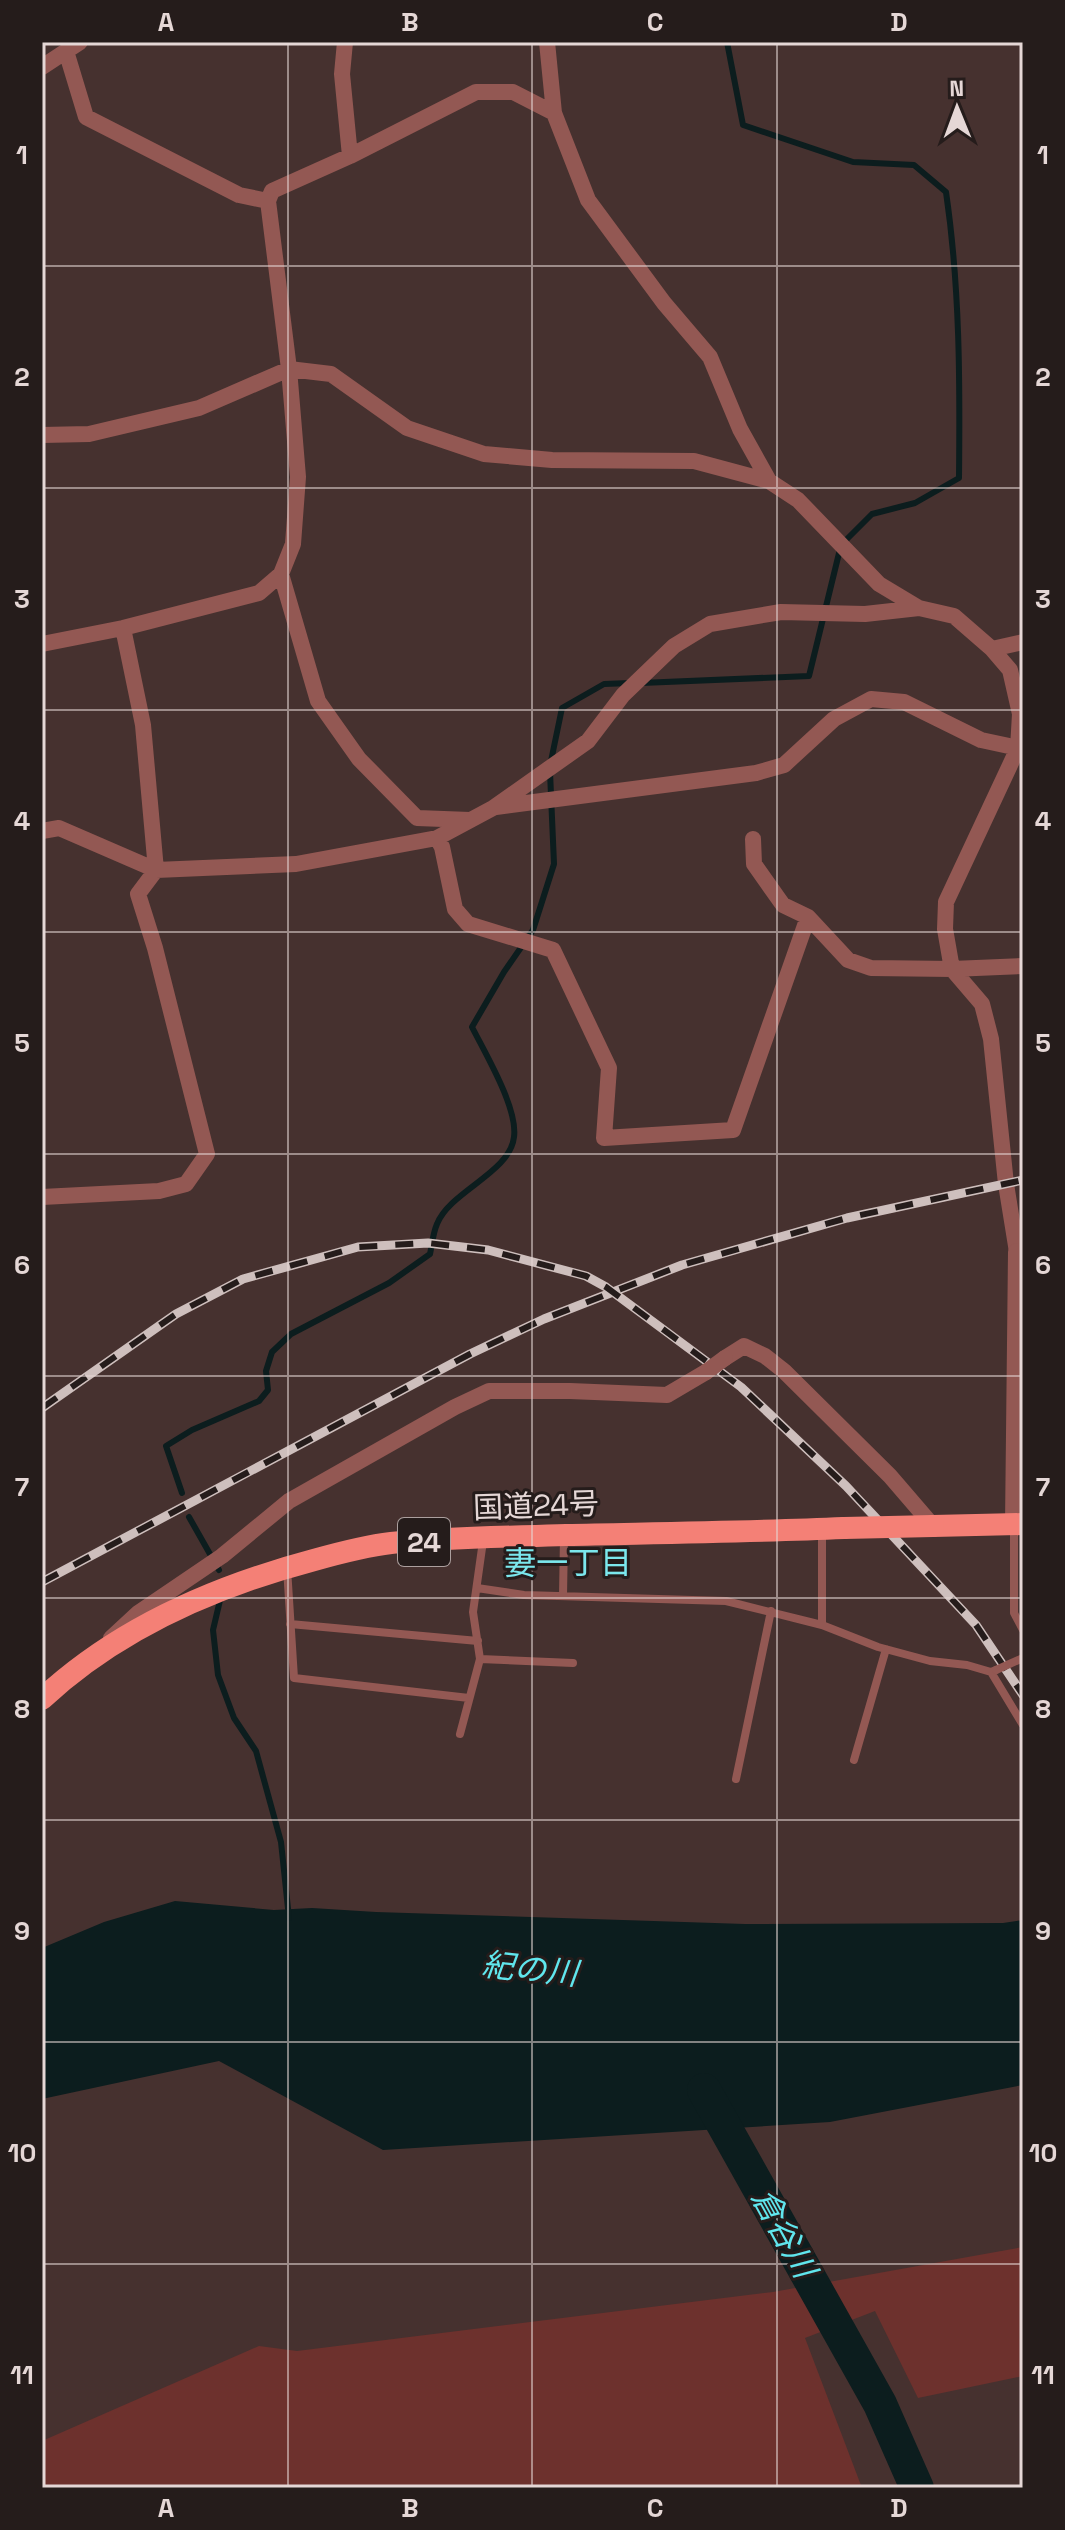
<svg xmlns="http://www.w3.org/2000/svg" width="1065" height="2530" font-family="'Space Grotesk','Noto Sans JP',sans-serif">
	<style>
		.green { fill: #6d312d }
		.water { fill: #0c1d1e }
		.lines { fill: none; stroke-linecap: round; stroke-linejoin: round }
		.stream { stroke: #0c1d1e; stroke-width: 6 }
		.river { stroke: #0c1d1e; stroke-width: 34 }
		.service { stroke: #935853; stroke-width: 8 }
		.minor { stroke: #935853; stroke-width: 16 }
		.tertiary { stroke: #935853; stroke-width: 18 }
		.trunk { stroke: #f48076; stroke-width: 22 }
		.rail-casing { stroke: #cebfbd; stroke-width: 9 }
		.rail { stroke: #251c1b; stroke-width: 6; stroke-dasharray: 18; stroke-linecap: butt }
		.service-bridge { stroke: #935853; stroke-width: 8 }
		.minor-bridge { stroke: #935853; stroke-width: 16 }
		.trunk-bridge { stroke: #f48076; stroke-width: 22 }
		.grid { fill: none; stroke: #e5d7d6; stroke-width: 2; stroke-opacity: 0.55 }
		.labels { text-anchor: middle; stroke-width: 6; stroke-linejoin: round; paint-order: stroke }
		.shield { fill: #251c1b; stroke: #ab9f9e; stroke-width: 2 }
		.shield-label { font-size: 28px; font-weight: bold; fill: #e5d7d6 }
		.street-label { font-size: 30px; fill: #e5d7d6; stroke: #251c1b }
		.neighbourhood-label { font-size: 32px; fill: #7be7ed; stroke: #251c1b }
		.water-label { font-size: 32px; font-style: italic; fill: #60e6ed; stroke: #251c1b }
		.neatline { fill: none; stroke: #e5d7d6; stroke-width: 3 }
		.grid-label { font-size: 26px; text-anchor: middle; font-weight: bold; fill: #e5d7d6 }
	</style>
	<rect width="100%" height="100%" fill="#46312f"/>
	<!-- green -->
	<path class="green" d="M1023,2247V2376L918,2398L875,2311L805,2338L862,2488H42V2441L259,2346L297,2351L773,2292Z"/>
	<!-- water -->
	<path class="water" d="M175,1901L274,1910L312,1908L376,1912L745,1924L1003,1923L1023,1920V2085L830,2122L383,2150L219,2061L42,2099V1948L104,1922Z"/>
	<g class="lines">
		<!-- stream -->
		<path class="stream" d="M641,683L809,676L841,545L872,514L915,503L959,478C960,382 960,288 946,192L914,165L853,162L743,125L727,42
			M551,761L562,708L604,684L630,683
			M182,1493L166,1446L192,1430L259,1401L268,1390L266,1371L272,1352L291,1334L389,1283L430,1254C432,1245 433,1233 437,1224C450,1191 510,1173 514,1137C518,1108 485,1053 472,1027L504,972L533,930L554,864L550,772
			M189,1517L219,1570
			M221,1596L213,1630L218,1675L234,1718L256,1751L281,1842L289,1918"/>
		<!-- river -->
		<path class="river" d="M704,2090L880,2404L917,2488"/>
		<!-- service -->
		<path class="service" d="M1014,1525V1613L1023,1630
			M822,1532V1625L878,1647L930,1661L967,1665L991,1672L996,1670
			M287,1568L294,1678L469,1698
			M477,1588L524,1595L726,1601L822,1625
			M563,1596L564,1537
			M290,1624L478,1641
			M480,1659L573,1663
			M991,1672L1023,1725
			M460,1734L480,1659L473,1612L483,1541
			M854,1760L886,1649
			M736,1779L771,1611"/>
		<!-- minor -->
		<path class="minor" d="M345,42L342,74L350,156
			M547,42L554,113L588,200L664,303L710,357L740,429L769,481
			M66,51L86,117L239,195L268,201
			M42,67L80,42
			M42,435L89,434L199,408L289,369L331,374L407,428L484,454L552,460L694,461L769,481L798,500L879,584L919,608
			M281,574L318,701L359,759L417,818L470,820
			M42,644L123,628L259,593L281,574L293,544L298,477L289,369L268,201L272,191L350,156L476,92H513L554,113
			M992,649L1023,642
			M496,807L756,773L784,765L834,719L871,699L904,702L981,740L1018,748
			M42,831L59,828L156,870L296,864L437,838
			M753,839L754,864L783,905L808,917L848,960L871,968L952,969L1023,966
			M808,917L733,1130L604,1138L609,1068L553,950L468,924L455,909L442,847L437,838L493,808L588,741L623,695L674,646L710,624L781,612L865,614L919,608L954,616L992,649L1010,670L1020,714L1018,748L946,902L945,929L952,969L982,1004L991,1039L1006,1184L1017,1252
			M42,1197L159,1191L186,1184L207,1154L155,948L138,894L156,870L143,725L123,628
			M725,1358L744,1346L765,1356L784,1371L890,1476L933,1526
			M111,1638L138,1613L222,1556L289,1501L455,1407L489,1391H570L667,1395L706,1372"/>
		<!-- tertiary -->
		<path class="tertiary" d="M1014,1525L1017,1252"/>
		<!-- trunk -->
		<path class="trunk" d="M933,1526L1023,1524
			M42,1699C117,1629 216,1586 314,1560C339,1553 365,1546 391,1543C449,1537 508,1537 566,1535C659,1533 752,1532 844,1528"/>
		<!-- rail casing -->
		<g class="rail-casing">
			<path id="rail" d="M42,1408L176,1314L243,1279L358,1247L428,1243L488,1250L586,1276L606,1287L741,1387L846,1486L976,1625L1023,1695
				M42,1582L470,1354L544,1319L682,1265L847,1218L1023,1180"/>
		</g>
		<!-- rail -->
		<use href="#rail" class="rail"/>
		<!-- service-bridge -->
		<path class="service-bridge" d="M996,1670L1023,1658"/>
		<!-- minor-bridge -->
		<path class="minor-bridge" d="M706,1372L725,1358"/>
		<!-- trunk-bridge -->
		<path class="trunk-bridge" d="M844,1528L933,1526"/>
	</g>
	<!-- grid -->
	<path class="grid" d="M288,42V2488M532,42V2488M777,42V2488M42,266H1023M42,488H1023M42,710H1023M42,932H1023M42,1154H1023M42,1376H1023M42,1598H1023M42,1820H1023M42,2042H1023M42,2264H1023"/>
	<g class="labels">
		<!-- shield labels -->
		<rect class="shield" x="398" y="1518" width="52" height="48" rx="6"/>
		<g class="shield-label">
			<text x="424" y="1552">24</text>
		</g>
		<!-- street labels -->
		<g class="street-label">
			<text transform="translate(536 1506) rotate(-2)" y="10">国道24号</text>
		</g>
		<!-- neighbourhood labels -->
		<g class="neighbourhood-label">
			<text x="568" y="1574">妻一丁目</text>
		</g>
		<!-- water labels -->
		<g class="water-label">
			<text transform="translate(530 1969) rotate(6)" y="11">紀の川</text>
			<text transform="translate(784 2233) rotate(61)" y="11">倉谷川</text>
		</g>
	</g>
	<!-- border -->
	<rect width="1065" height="2530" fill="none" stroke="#251c1b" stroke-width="88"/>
	<!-- north arrow -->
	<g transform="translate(957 108) rotate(359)" stroke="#251c1b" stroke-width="6" paint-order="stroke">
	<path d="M0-6L14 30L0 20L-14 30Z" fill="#e5d7d6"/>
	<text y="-12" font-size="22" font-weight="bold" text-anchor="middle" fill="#e5d7d6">N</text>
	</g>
	<rect x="44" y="44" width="977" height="2442" class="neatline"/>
	<g class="grid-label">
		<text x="166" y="31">A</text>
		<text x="410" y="31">B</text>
		<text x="655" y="31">C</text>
		<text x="899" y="31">D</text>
		<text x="22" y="164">1</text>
		<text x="1043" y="164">1</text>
		<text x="22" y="386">2</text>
		<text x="1043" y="386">2</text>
		<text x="22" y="608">3</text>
		<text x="1043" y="608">3</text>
		<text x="22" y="830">4</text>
		<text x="1043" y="830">4</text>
		<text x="22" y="1052">5</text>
		<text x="1043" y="1052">5</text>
		<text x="22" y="1274">6</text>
		<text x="1043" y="1274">6</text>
		<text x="22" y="1496">7</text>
		<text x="1043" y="1496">7</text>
		<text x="22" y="1718">8</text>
		<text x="1043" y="1718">8</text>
		<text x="22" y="1940">9</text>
		<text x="1043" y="1940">9</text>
		<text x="22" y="2162">10</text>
		<text x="1043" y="2162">10</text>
		<text x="22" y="2384">11</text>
		<text x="1043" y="2384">11</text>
		<text x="166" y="2517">A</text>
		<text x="410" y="2517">B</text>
		<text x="655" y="2517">C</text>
		<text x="899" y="2517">D</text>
	</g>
</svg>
